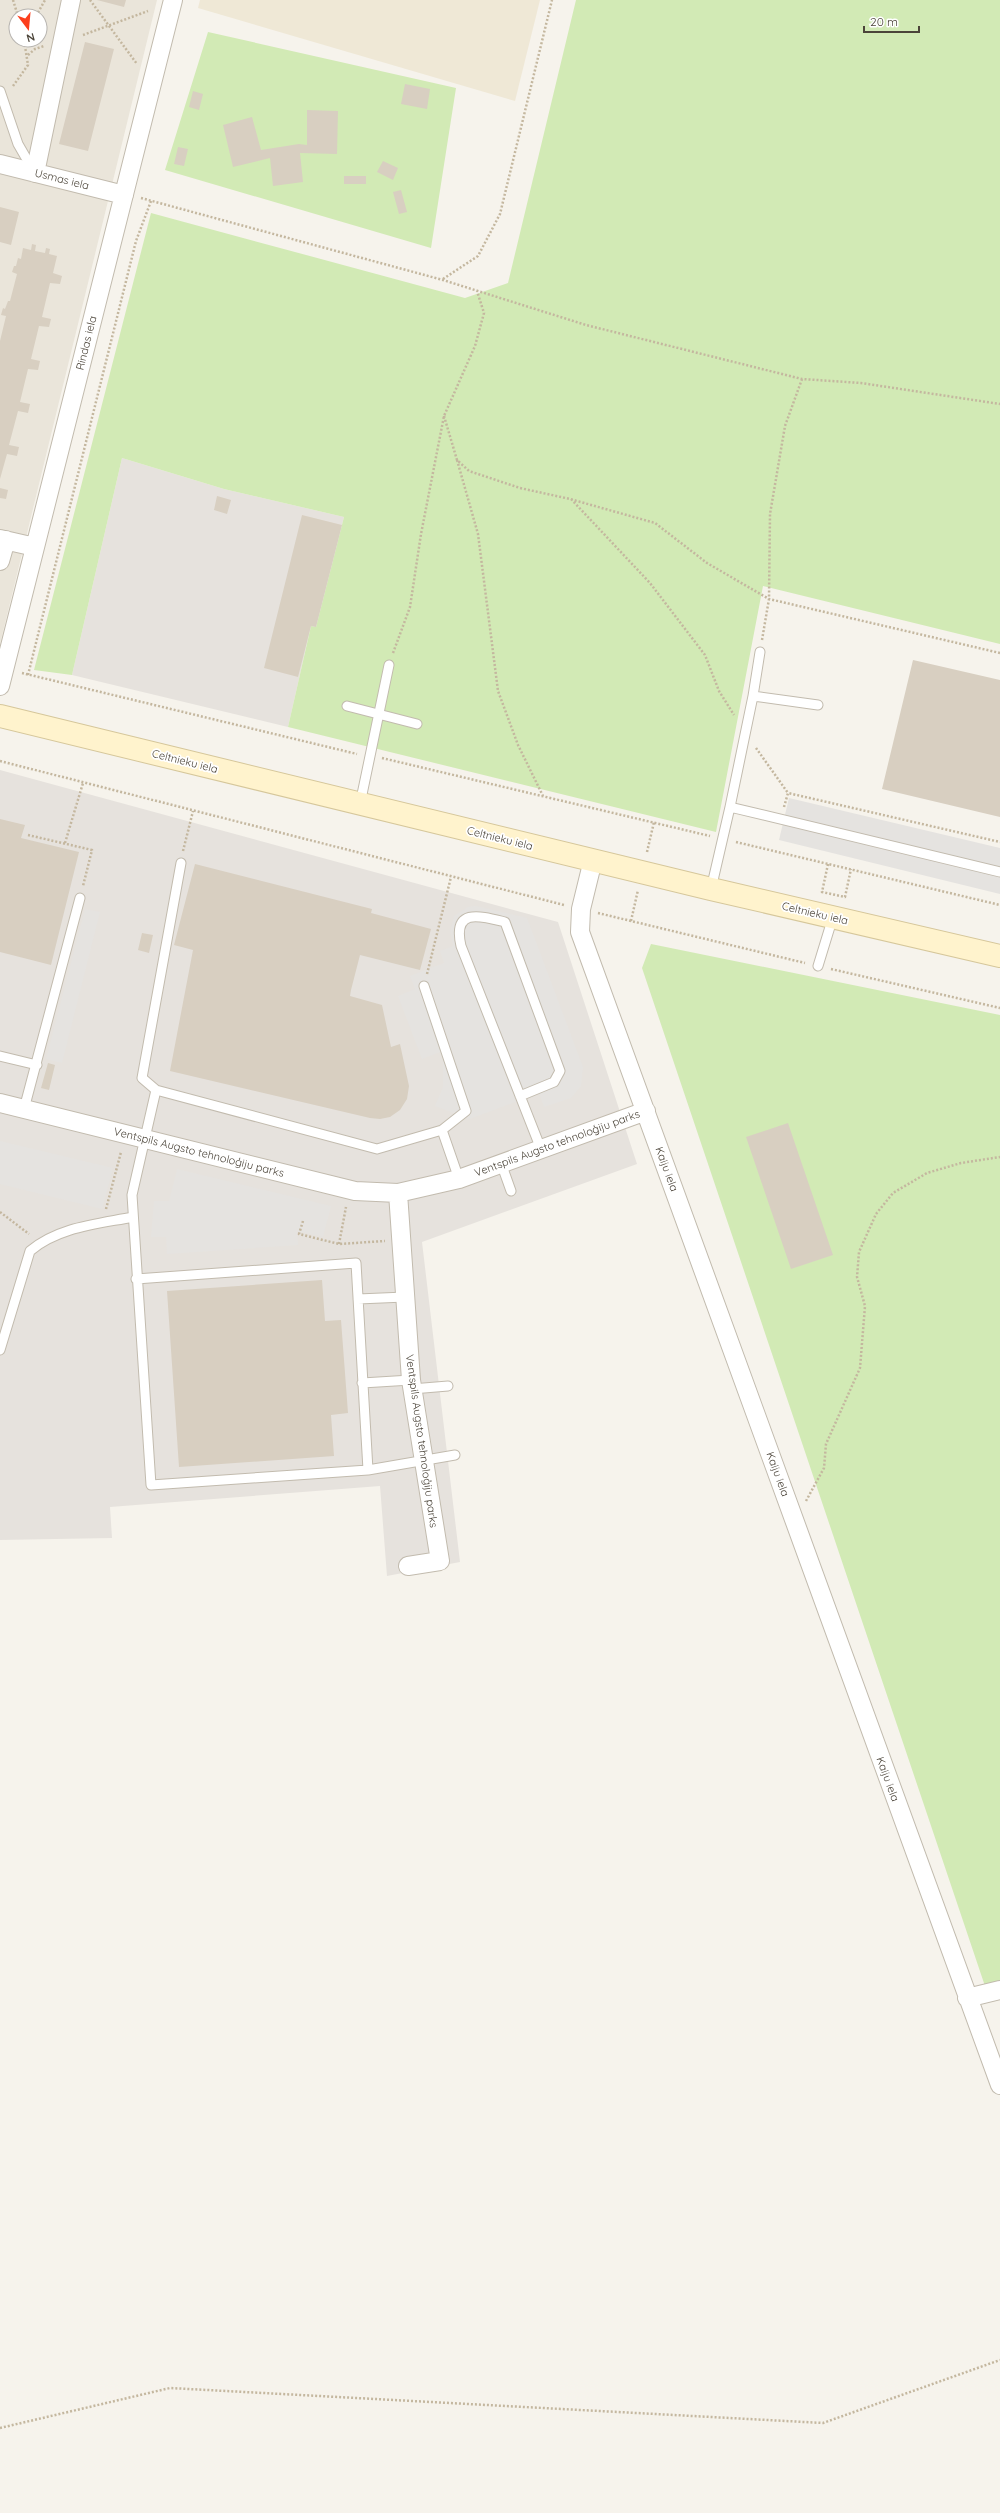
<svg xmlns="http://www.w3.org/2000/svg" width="1000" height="2513" font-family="Quicksand,sans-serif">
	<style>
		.residential { fill: #eae5da; fill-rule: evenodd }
		.industrial { fill: #e6e2dd }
		.education { fill: #efe8d6 }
		.green { fill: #d2eab5 }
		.parking { fill: #e5e3e0 }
		.building { fill: #d8cfc1 }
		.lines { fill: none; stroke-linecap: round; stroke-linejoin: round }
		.lane-casing { stroke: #c2bbae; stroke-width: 11 }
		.street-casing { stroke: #c2bbae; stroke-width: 20 }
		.secondary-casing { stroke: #d6c79b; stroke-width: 24 }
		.path { stroke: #c4b79f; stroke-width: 2.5; stroke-dasharray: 2 2; stroke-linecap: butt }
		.lane { stroke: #fff; stroke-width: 9 }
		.street { stroke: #fff; stroke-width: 18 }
		.secondary { stroke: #fff3cd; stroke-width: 22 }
		.labels { text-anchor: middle; stroke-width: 3.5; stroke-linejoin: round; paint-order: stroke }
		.street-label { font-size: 11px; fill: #4b4439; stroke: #fff }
	</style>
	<rect width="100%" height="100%" fill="#f6f3ec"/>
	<!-- residential -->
	<path class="residential" d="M0,0H157L0,644ZM16,16H40V40H16Z"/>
	<!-- industrial -->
	<path class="industrial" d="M122,458L224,489L344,517L316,627L311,626L288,727L72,675Z
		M0,770L558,922L637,1164L422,1242L460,1562L387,1576L380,1486L110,1507L112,1538L0,1540Z"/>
	<!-- education -->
	<path class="education" d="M200,0H540L515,101L198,8Z"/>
	<!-- green -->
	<path class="green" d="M576,0H1000V644L763,586L716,832L288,727L311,626L316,627L344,517L224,489L122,458L72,675L34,670L151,213L465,298L508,283Z
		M208,32L456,88L431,248L165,170Z
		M651,944L1000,1015V1994L988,1995L642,968Z"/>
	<!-- parking -->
	<path class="parking" d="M789,798L1000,848V894L779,840Z
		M476,906L527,918L583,1067L581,1086L571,1098L544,1107L539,1093L470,1119L435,1106L443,1087V1060L440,1052L422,1059L398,996L415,989L410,976L444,963L440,951L453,946L450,931L454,916L468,907Z
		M85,909L100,912L62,1063L46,1059Z
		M0,1141L113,1168L102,1209L0,1184Z
		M177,1169L331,1206L323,1237L297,1231L298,1245L167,1254L166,1237H151L154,1201H169Z"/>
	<!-- building -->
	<path class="building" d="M97,0H126L124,7Z
		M85,42L114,49L88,151L59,144Z
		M405,84L430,89L427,109L401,104Z
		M193,91L203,94L199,110L189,107Z
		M307,110L338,111L337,154L300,153L303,182L273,186L270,158L233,167L223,125L252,117L261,150L299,144L307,145Z
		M178,147L188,149L184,166L174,164Z
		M383,161L398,168L393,180L377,172Z
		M344,176H366V184H344Z
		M401,190L407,212L399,214L393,192Z
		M0,207L19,212L11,245L0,242Z
		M32,244L36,245L35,251L45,253L46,248L50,249L49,254L57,256L53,273L62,276L60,284L50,283L42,317L51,319L49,327L39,326L31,359L40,361L38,370L28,369L20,402L30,404L28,413L18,411L9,445L19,447L17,456L7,454L0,479V341L6,316L1,315L3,308L5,309L8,301H10L17,274L12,272L14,266H16L18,258L21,259L23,248L31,250Z
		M0,488L8,490L6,499L0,498Z
		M217,496L231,500L227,514L214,510Z
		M302,515L342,525L316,627L311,626L298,677L264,668Z
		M913,660L1000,680V817L882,789Z
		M0,819L25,825L21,838L79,852L51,965L0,952Z
		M195,864L372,909L371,913L431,929L420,970L360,955L351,990L350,996L382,1005L391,1047L400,1044L409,1086L407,1099L400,1110L390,1117L380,1119L370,1118L170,1071L193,950L174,945Z
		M142,933L153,935L149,953L138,950Z
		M48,1063L55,1065L49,1090L41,1088Z
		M788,1123L833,1255L791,1269L746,1137Z
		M322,1280L325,1321L341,1320L348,1413L331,1415L334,1456L179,1467L167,1291Z"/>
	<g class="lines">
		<!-- lane casing -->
		<g class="lane-casing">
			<path id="lane" d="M0,91L18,144L33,170
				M753,696L760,652
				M347,706L417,724
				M360,804L389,665
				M730,807L753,696L818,705
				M181,863L142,1078L156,1090L132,1195L151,1485L368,1470L455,1455
				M711,889L730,807L1000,872
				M818,966L833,917
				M424,986L466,1111L442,1130L459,1179
				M0,1056L37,1065
				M156,1090L377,1149L442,1130
				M520,1096L554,1082L560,1071L505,922C481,916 452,907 461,946L541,1149
				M24,1109L80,898
				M501,1163L511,1191
				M136,1279L356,1263L368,1470
				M358,1299L405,1297
				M0,1350L30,1251C58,1227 98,1224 133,1217
				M362,1383L411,1380
				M412,1389L448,1386"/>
		</g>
		<!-- street casing -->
		<g class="street-casing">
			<path id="street" d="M0,164L124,195
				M35,173L71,0
				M0,539L35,547
				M0,561L6,540
				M0,686L173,0
				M593,860L581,909L580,932L1000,2085
				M0,1103L355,1191L398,1193L459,1179L646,1111
				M398,1193L411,1380L440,1561L408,1566
				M967,1998L1000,1990"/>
		</g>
		<!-- secondary casing -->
		<g class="secondary-casing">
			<path id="secondary" d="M0,716L711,889L1000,956"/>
		</g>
		<!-- path -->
		<path class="path" d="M13,0L18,16
			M90,0L137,64
			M36,16L45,0
			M83,35L148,11
			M28,55L35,49L44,46
			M13,86L28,65L24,40
			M141,198L443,280L586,325L802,379L861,383L1000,404
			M443,279L478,256L500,214L552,0
			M444,416L457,460L469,471L520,488L570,499L655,523L707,563L769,599L1000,653
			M457,460L478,534L498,691L518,745L543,796
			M571,499L650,583L705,655L719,691L734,715
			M762,640L769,599L770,514L785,426L802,379
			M393,653L410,607L421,534L444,416L475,346L484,313L477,291
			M22,673L357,754
			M28,675L136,241L151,201
			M756,748L788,793
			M382,758L710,836
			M0,761L564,905
			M784,807L788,793L1000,842
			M28,835L92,850L83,886
			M736,842L1000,905
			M65,843L83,783
			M183,851L193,811
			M647,852L654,822
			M828,864L822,892L845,897L851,869
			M598,913L805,963
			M631,921L638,890
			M831,969L1000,1008
			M427,974L451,877
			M106,1209L121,1152
			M0,1212L29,1234
			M303,1221L299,1234L339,1244L385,1241
			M339,1244L346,1207
			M806,1501L824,1468L826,1444L860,1368L865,1306L857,1277L859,1252L876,1214L893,1193L927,1173L961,1163L1000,1157
			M0,2428L170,2388L823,2423L1000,2360"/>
		<!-- lane -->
		<use href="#lane" class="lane"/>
		<!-- street -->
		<use href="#street" class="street"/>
		<!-- secondary -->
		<use href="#secondary" class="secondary"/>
	</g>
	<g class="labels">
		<!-- street labels -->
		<g class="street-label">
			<text transform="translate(62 179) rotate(14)" y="4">Usmas iela</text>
			<text transform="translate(86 343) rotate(-76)" y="4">Rindas iela</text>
			<text transform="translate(185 761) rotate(14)" y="4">Celtnieku iela</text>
			<text transform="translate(500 838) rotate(14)" y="4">Celtnieku iela</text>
			<text transform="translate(815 913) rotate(13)" y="4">Celtnieku iela</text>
			<text transform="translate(557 1143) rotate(-20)" y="4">Ventspils Augsto tehnoloģiju parks</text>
			<text transform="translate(199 1152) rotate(14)" y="4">Ventspils Augsto tehnoloģiju parks</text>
			<text transform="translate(667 1169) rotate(70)" y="4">Kaiju iela</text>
			<text transform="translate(422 1441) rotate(82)" y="4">Ventspils Augsto tehnoloģiju parks</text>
			<text transform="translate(778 1474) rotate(70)" y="4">Kaiju iela</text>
			<text transform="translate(888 1779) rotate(70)" y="4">Kaiju iela</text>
		</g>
	</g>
	<!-- north arrow -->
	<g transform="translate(28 28) rotate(164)"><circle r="19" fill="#ffffff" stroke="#b7b4b0"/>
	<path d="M0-3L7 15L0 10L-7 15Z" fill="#fc3f1d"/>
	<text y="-6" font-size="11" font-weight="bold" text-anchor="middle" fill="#4b4439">N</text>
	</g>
	<!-- scale -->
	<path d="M864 26v6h55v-6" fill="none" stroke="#4b4439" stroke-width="2"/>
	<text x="870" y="26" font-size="12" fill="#4b4439" stroke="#ffffff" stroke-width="3" paint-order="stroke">20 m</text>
</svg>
